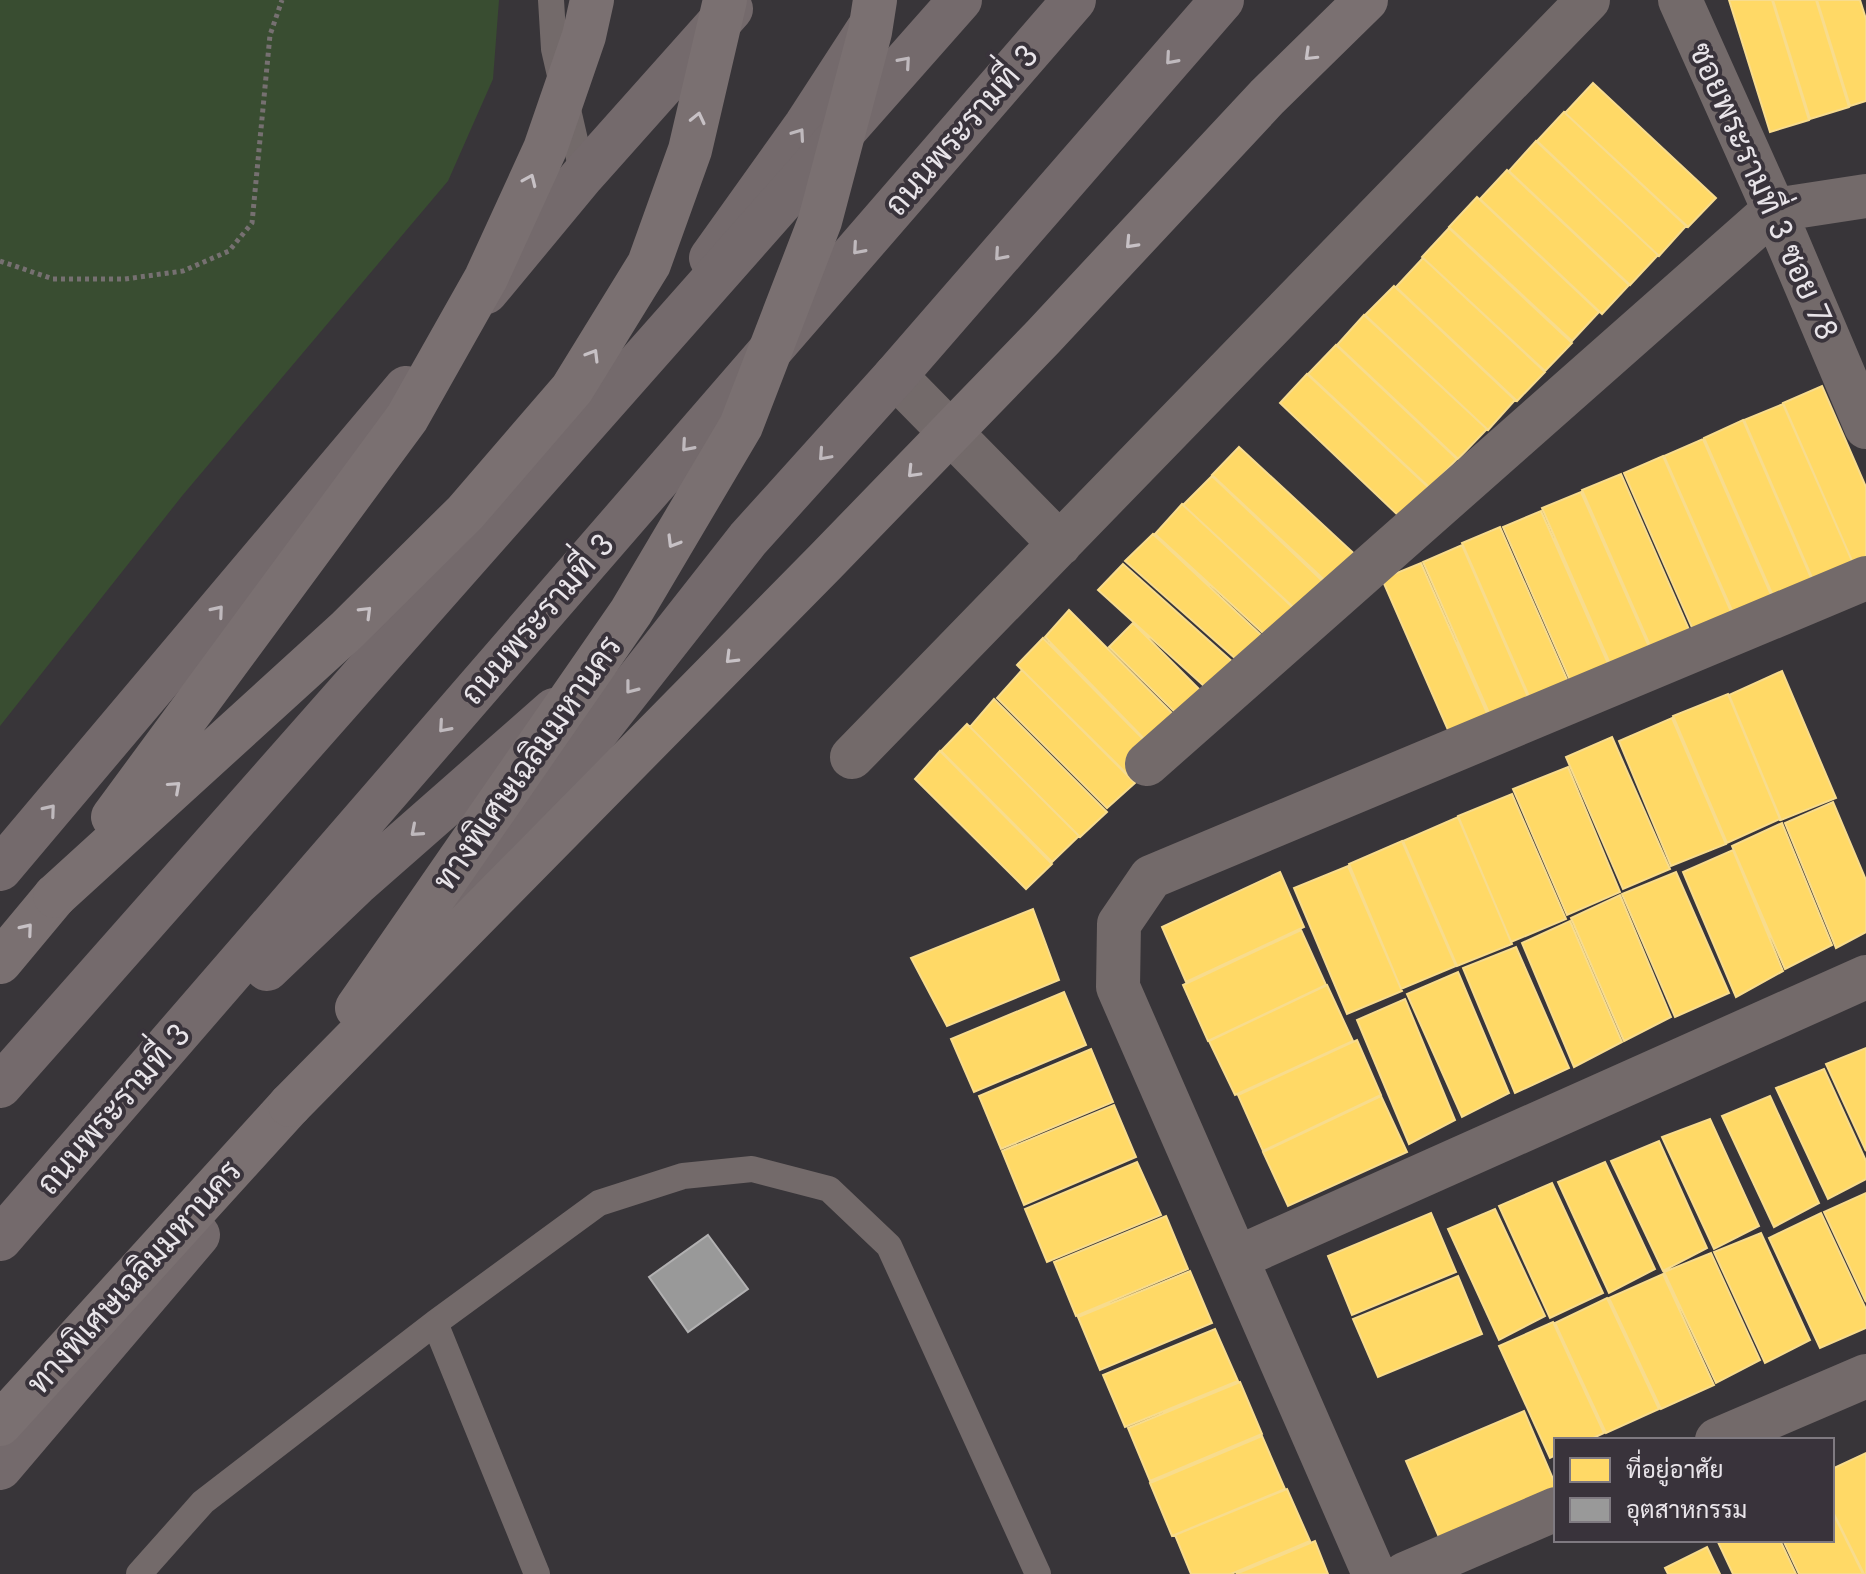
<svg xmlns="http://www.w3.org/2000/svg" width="1866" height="1574" font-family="Jost,Sarabun,sans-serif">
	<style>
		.green { fill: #394d31 }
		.homes { fill: #ffd966; stroke: #f8dc8d; stroke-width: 2 }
		.industry { fill: #999; stroke: #b1b0b1; stroke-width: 2 }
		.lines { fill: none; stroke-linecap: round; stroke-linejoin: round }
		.path { stroke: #767071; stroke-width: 5; stroke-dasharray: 4 4; stroke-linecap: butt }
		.lane { stroke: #736a6a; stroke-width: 26 }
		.street { stroke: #736a6a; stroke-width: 44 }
		.primary { stroke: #746a6c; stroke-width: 44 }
		.highway { stroke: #7a7071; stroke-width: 44 }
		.primary-bridge { stroke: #746a6c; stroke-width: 44 }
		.highway-bridge { stroke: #7a7071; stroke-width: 44 }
		.oneway { stroke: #c7c1c5 }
		.oneway2 { stroke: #bfb9bd }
		.labels { text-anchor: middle; stroke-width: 8; stroke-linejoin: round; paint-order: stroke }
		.street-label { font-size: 32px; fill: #e8e4e9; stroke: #39333b }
	</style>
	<rect width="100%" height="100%" fill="#383539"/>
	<!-- green -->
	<path class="green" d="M0,0H499L493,79L448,181L182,496L0,726Z"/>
	<!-- homes -->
	<path class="homes" d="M1729,0H1772L1809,120L1770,132Z
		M1773,0H1816L1849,107L1810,119Z
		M1817,0H1860L1866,19V101L1850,106Z
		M1593,83L1716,198L1688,227L1565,113Z
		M1564,112L1686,226L1659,256L1537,141Z
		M1536,141L1658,255L1630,285L1509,171Z
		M1507,170L1629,285L1602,314L1480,199Z
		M1477,197L1599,312L1572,341L1449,227Z
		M1449,228L1572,343L1545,371L1422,257Z
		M1423,258L1545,372L1517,401L1396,287Z
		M1394,286L1515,400L1488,430L1365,315Z
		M1364,315L1487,429L1458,459L1337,345Z
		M1336,345L1457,459L1430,488L1308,374Z
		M1307,374L1429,488L1401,518L1280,403Z
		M1822,386L1866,487V566L1856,570L1783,403Z
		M1783,404L1856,570L1816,587L1744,420Z
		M1743,420L1815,587L1777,605L1704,438Z
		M1703,439L1776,606L1737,622L1664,456Z
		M1239,447L1362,561L1334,589L1212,475Z
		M1663,456L1736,623L1697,639L1624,473Z
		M1621,474L1694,641L1655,657L1582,490Z
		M1212,476L1333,591L1306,619L1183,505Z
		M1581,492L1654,658L1615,675L1542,508Z
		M1182,504L1304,618L1276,645L1155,534Z
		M1541,511L1614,677L1576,694L1503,527Z
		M1500,527L1573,693L1535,710L1462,543Z
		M1153,534L1273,646L1247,669L1125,561Z
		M1462,545L1535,713L1496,729L1423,562Z
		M1421,563L1494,729L1455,746L1382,579Z
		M1123,564L1244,672L1216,697L1098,590Z
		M1069,610L1182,723L1154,749L1045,637Z
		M1133,623L1208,698L1185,722L1109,647Z
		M1043,638L1154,750L1128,775L1017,665Z
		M1022,670L1135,783L1107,808L997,698Z
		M1782,671L1836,798L1781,820L1729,695Z
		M1728,694L1780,819L1727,843L1673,716Z
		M994,699L1107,812L1080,837L970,727Z
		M1672,718L1726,844L1671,866L1619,741Z
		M967,724L1079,836L1052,862L941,751Z
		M1612,737L1670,869L1623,889L1566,757Z
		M940,751L1052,864L1026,889L915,779Z
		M1568,767L1620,892L1567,915L1513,789Z
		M1512,794L1566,919L1511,942L1458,816Z
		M1833,802L1866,880V932L1836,948L1785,823Z
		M1458,817L1512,944L1457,966L1403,841Z
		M1782,823L1832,945L1785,969L1732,846Z
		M1402,841L1456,966L1401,989L1349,864Z
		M1733,850L1783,971L1736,997L1683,872Z
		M1348,866L1402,991L1347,1014L1294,888Z
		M1280,872L1304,927L1186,982L1162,927Z
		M1676,872L1729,993L1675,1017L1622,894Z
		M1620,895L1671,1017L1624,1041L1571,918Z
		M1033,909L1059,980L947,1026L911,958Z
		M1570,921L1622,1042L1574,1067L1522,943Z
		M1301,930L1326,985L1208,1041L1183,985Z
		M1516,947L1569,1068L1515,1093L1463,968Z
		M1458,972L1509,1093L1462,1117L1407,994Z
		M1327,985L1353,1041L1235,1095L1209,1041Z
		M1064,992L1086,1045L974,1092L951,1039Z
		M1405,999L1455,1120L1409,1144L1357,1020Z
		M1357,1040L1381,1095L1263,1151L1238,1095Z
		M1866,1048V1151L1826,1064Z
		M1091,1049L1113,1102L1001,1149L979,1096Z
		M1824,1069L1866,1161V1179L1828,1199L1776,1088Z
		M1381,1096L1407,1152L1288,1206L1263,1152Z
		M1770,1096L1819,1203L1774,1227L1722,1116Z
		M1114,1105L1136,1157L1024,1205L1002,1151Z
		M1710,1119L1759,1226L1714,1249L1662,1137Z
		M1659,1141L1707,1248L1663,1271L1611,1161Z
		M1137,1162L1161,1215L1047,1262L1025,1209Z
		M1605,1162L1655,1269L1609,1293L1558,1182Z
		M1552,1183L1603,1293L1550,1318L1499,1206Z
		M1866,1193V1302L1824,1212Z
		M1495,1209L1545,1316L1499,1340L1448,1229Z
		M1431,1213L1456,1272L1352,1315L1328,1256Z
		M1821,1213L1866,1309V1328L1820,1348L1769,1238Z
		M1166,1216L1188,1269L1076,1316L1054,1262Z
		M1761,1233L1810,1340L1765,1363L1714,1252Z
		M1711,1253L1760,1360L1716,1383L1664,1272Z
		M1190,1271L1212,1323L1100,1370L1078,1317Z
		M1663,1274L1714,1385L1661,1409L1609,1298Z
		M1458,1276L1482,1334L1378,1377L1353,1319Z
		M1607,1298L1659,1409L1606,1433L1555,1323Z
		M1553,1322L1604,1433L1589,1440H1556V1455L1550,1458L1499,1346Z
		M1215,1329L1238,1381L1125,1427L1103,1375Z
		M1240,1382L1262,1434L1150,1481L1128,1428Z
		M1524,1411L1556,1486V1496L1442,1544L1406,1461Z
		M1262,1436L1285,1489L1172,1536L1150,1483Z
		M1866,1453V1574H1864L1832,1510V1469Z
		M1287,1489L1310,1541L1231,1574H1191L1175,1535Z
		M1832,1511L1863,1574H1799L1783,1540H1832Z
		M1717,1540H1780L1796,1574H1733Z
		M1315,1541L1328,1574H1236Z
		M1707,1547L1720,1574H1668L1665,1568Z"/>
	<!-- industry -->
	<path class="industry" d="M708,1235L748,1289L688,1332L649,1277Z"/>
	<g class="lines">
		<!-- path -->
		<path class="path" d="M0,261L53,279H125L183,271L229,251L252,223L270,35L282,0"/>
		<!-- lane -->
		<path class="lane" d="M551,0L554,49L583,175
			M435,1323L537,1574
			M139,1574L203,1502L435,1323L599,1203L683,1176L752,1169L829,1189L889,1246L1038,1574"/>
		<!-- street -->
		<path class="street" d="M1680,0L1774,210L1866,427
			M895,376L1060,544
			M852,757L1588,0
			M1147,764L1774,210L1866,196
			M1237,1258L1866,977
			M1717,1440L1866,1376
			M1374,1574L1118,987L1119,924L1151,877L1866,578
			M1405,1574L1556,1509"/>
		<!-- primary -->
		<path class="primary" d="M711,258L806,125L867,31
			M486,292L583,175L731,9
			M0,869L406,388
			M440,931L748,539L895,376L1222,0
			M267,969L356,884L554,710
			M0,1239L1074,0
			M0,1468L198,1235"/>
		<!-- highway -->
		<path class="highway" d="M0,962L55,896
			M0,1424L290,1105"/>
		<!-- primary-bridge -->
		<path class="primary-bridge" d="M0,1086L960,0"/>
		<!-- highway-bridge -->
		<path class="highway-bridge" d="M113,817L407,418L486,278L545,149L584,36L592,0
			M55,896L346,631L465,513L572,389L649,264L690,150L725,0
			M357,1008L631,612L741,426L820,221L870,32L875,0
			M290,1105L825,562L1043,337L1267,97L1366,0"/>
	</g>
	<!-- one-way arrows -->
	<defs><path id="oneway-chevron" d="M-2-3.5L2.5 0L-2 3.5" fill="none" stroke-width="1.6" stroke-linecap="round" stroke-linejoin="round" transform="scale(2)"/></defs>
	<g class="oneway">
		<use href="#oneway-chevron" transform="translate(1310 55) rotate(136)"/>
		<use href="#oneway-chevron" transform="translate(698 118) rotate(-77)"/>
		<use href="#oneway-chevron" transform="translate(530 180) rotate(-66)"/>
		<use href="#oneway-chevron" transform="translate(1131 243) rotate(133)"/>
		<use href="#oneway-chevron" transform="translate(593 355) rotate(-59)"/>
		<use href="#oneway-chevron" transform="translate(913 472) rotate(134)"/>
		<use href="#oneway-chevron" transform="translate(673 542) rotate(121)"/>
		<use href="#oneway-chevron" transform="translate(366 612) rotate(-45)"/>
		<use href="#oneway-chevron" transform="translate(731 658) rotate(135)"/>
		<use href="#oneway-chevron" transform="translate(175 787) rotate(-42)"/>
		<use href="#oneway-chevron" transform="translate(27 929) rotate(-50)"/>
	</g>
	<g class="oneway2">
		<use href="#oneway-chevron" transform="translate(1171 59) rotate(131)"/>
		<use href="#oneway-chevron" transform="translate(905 62) rotate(-49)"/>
		<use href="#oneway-chevron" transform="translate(799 134) rotate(-55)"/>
		<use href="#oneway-chevron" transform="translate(858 249) rotate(131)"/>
		<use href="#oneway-chevron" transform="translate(1000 255) rotate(131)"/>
		<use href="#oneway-chevron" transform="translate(687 446) rotate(131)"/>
		<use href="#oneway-chevron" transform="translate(824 455) rotate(132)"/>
		<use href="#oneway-chevron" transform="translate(218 611) rotate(-50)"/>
		<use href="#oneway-chevron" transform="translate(631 688) rotate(128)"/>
		<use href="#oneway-chevron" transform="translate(444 727) rotate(131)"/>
		<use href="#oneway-chevron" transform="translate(50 810) rotate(-50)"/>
		<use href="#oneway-chevron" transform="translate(416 831) rotate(139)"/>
	</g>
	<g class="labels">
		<!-- street labels -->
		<g class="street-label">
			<text transform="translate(961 130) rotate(-49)" y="11">ถนนพระรามที่ 3</text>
			<text transform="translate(1764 191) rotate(66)" y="11">ซอยพระรามที่ 3 ซอย 78</text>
			<text transform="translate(537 619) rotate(-49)" y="11">ถนนพระรามที่ 3</text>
			<text transform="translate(527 763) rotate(-55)" y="11">ทางพิเศษเฉลิมมหานคร</text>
			<text transform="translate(113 1109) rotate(-49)" y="11">ถนนพระรามที่ 3</text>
			<text transform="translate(134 1277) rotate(-48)" y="11">ทางพิเศษเฉลิมมหานคร</text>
		</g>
	</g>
	<!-- legend -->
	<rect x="1554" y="1438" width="280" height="104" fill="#39333b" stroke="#7f7a81" stroke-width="2"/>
	<rect x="1570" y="1458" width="40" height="24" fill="#ffd966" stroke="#7f7a81" stroke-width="2"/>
	<text x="1626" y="1478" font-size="24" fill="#e8e4e9">ที่อยู่อาศัย</text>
	<rect x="1570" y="1498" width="40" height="24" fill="#999999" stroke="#7f7a81" stroke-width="2"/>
	<text x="1626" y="1518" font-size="24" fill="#e8e4e9">อุตสาหกรรม</text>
</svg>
